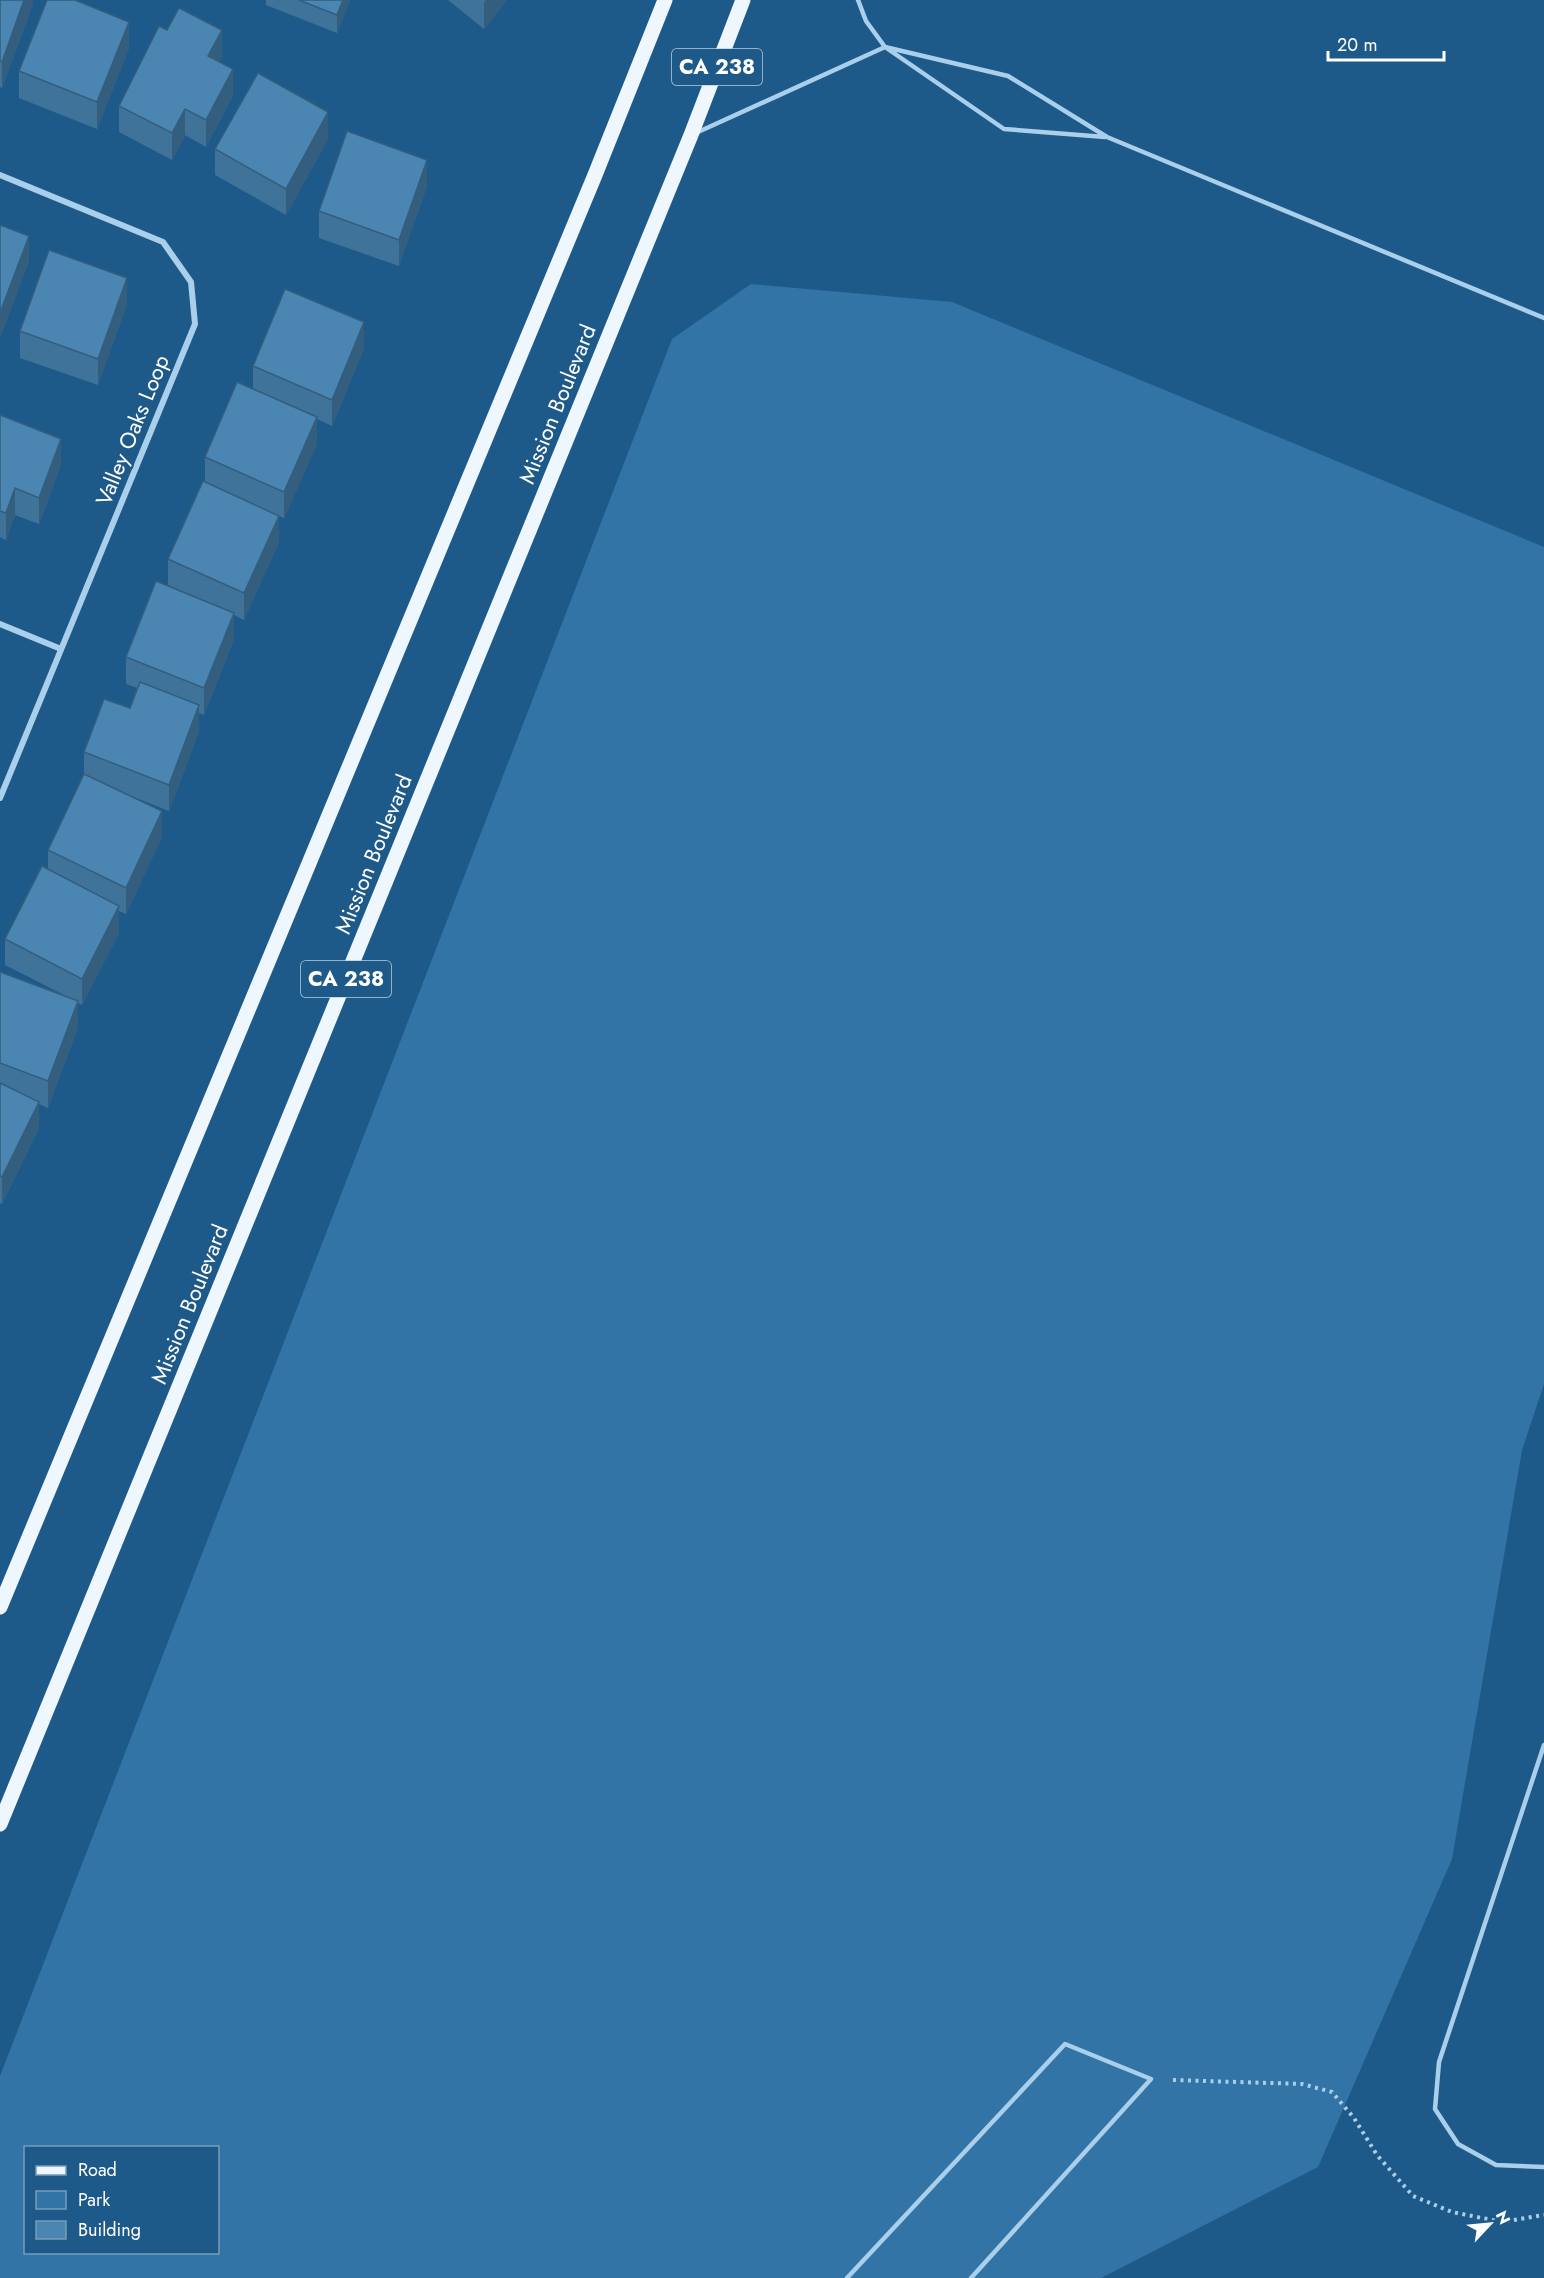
<svg xmlns="http://www.w3.org/2000/svg" width="1544" height="2278" font-family="Jost,sans-serif">
	<style>
		.green { fill: #3274a6; fill-rule: evenodd }
		.lines { fill: none; stroke-linecap: round; stroke-linejoin: round }
		.path { stroke: #a9cfeb; stroke-width: 4; stroke-dasharray: 3 4.5; stroke-linecap: butt }
		.lane { stroke: #a9cfeb; stroke-width: 4.5 }
		.street { stroke: #a9cfeb; stroke-width: 6 }
		.primary { stroke: #eef6fe; stroke-width: 15 }
		.wall { fill: #407399 }
		.shaded-wall { fill: #345e7d }
		.building { fill: #4b86b2; stroke: #345e7d; stroke-width: 1.5 }
		.labels { text-anchor: middle; stroke-width: 4.5; stroke-linejoin: round; paint-order: stroke }
		.shield { fill: #1e5a89; stroke: #bccedc; stroke-width: 1.5 }
		.shield-label { font-size: 21px; font-weight: bold; fill: #fff }
		.street-label { font-size: 22px; fill: #fff; stroke: #1e5a89 }
	</style>
	<rect width="100%" height="100%" fill="#1e5a89"/>
	<!-- green -->
	<path class="green" d="M751,284L952,302L1544,547V1384L1522,1450L1452,1859L1318,2167L1101,2278H0V2076L672,339ZM26,2148H218V2252H26Z"/>
	<g class="lines">
		<!-- path -->
		<path class="path" d="M1173,2080L1302,2084L1332,2092L1354,2118L1377,2155L1413,2196L1452,2212L1502,2222L1544,2215"/>
		<!-- lane -->
		<path class="lane" d="M858,0L866,21L885,47L1004,129L1105,137
			M698,132L885,47L1008,76L1107,137L1544,318
			M1544,1745L1439,2062L1435,2109L1458,2144L1496,2165L1544,2167
			M847,2278L1065,2044L1151,2079L971,2278"/>
		<!-- street -->
		<path class="street" d="M0,175L163,242L191,282L195,324L0,798
			M0,624L61,649"/>
		<!-- primary -->
		<path class="primary" d="M0,1607L595,175L665,0
			M0,1824L691,135L743,0"/>
	</g>
	<!-- wall -->
	<path class="wall" d="M0,0H33V4L2,88L0,87Z
		M266,0H350L337,33L266,5Z
		M448,0H507L484,29Z
		M129,48L97,129L19,98V71Z
		M222,56L219,62L233,95L206,147L185,135L172,160L119,132V106Z
		M328,139L286,215L215,175V149Z
		M427,186L399,266L319,238V211Z
		M127,304L98,385L20,358V331Z
		M364,348L332,426L317,419V444L284,518L272,513L279,542L244,620L234,615V639L204,715L199,713V731L169,811L134,797L162,837L126,914L119,911V933L82,1005L78,1003V1027L48,1108L39,1104V1128L2,1204L0,1203V972L64,995L5,965V939L48,869V850L84,775V752L130,708L137,688L126,684V657L186,593L168,585V559L205,482V457L253,390V366Z
		M0,415L61,465L39,524L15,515L6,540L0,537Z"/>
	<!-- shaded-wall -->
	<path class="shaded-wall" d="M24,0H33V4L2,88V62Z
		M343,0H350L337,33V15Z
		M486,0H507L484,29V2Z
		M129,22V48L97,129V102Z
		M222,30V56L208,83V56Z
		M233,69V95L206,147V120Z
		M185,109V135L172,160V133Z
		M328,112V139L286,215V189Z
		M427,160V186L399,266V240Z
		M29,236V262L0,339V313Z
		M127,278V304L98,385V359Z
		M364,322V348L332,426V400Z
		M317,417V444L284,518V492Z
		M61,439V465L39,524V498Z
		M15,488V515L6,540V513Z
		M279,516V542L244,620V593Z
		M234,613V639L204,715V688Z
		M199,705V731L169,811V785Z
		M162,811V837L126,914V888Z
		M119,906V933L82,1005V979Z
		M78,1001V1027L48,1108V1081Z
		M39,1102V1128L2,1204V1177Z"/>
	<!-- building -->
	<path class="building" d="M0,0H24L2,62L0,61Z
		M47,0H75L129,22L97,102L19,71Z
		M299,0H343L337,15Z
		M179,8L222,30L208,56L233,69L206,120L185,109L172,133L119,106L159,26L167,30Z
		M258,73L328,112L286,189L215,149Z
		M347,131L427,160L399,240L319,211Z
		M0,225L29,236L0,313Z
		M49,250L127,278L98,359L20,331Z
		M285,289L364,322L332,400L253,366Z
		M237,382L317,417L284,492L205,457Z
		M0,415L61,439L39,498L15,488L6,513L0,511Z
		M203,481L279,516L244,593L168,559Z
		M156,581L234,613L204,688L126,657Z
		M140,682L199,705L169,785L84,752L104,699L130,708Z
		M84,774L162,811L126,888L48,850Z
		M42,866L119,906L82,979L5,939Z
		M0,972L78,1001L48,1081L0,1063Z
		M0,1083L39,1102L2,1177L0,1176Z"/>
	<g class="labels">
		<!-- shield labels -->
		<g class="shield">
			<rect x="672" y="49" width="90" height="36" rx="4.5"/>
			<rect x="301" y="961" width="90" height="36" rx="4.5"/>
		</g>
		<g class="shield-label">
			<text x="717" y="74">CA 238</text>
			<text x="346" y="986">CA 238</text>
		</g>
		<!-- street labels -->
		<g class="street-label">
			<text transform="translate(557 404) rotate(-68)" y="8">Mission Boulevard</text>
			<text transform="translate(132 430) rotate(-68)" y="8">Valley Oaks Loop</text>
			<text transform="translate(373 854) rotate(-68)" y="8">Mission Boulevard</text>
			<text transform="translate(189 1304) rotate(-68)" y="8">Mission Boulevard</text>
		</g>
	</g>
	<!-- legend -->
	<rect x="24" y="2146" width="195" height="108" fill="#1e5a89" stroke="#789cb8" stroke-width="1.5"/>
	<rect x="36" y="2166" width="30" height="9" fill="#eef6fe" stroke="#789cb8" stroke-width="1.5"/>
	<text x="78" y="2176" font-size="18" fill="#ffffff">Road</text>
	<rect x="36" y="2191" width="30" height="18" fill="#3274a6" stroke="#789cb8" stroke-width="1.5"/>
	<text x="78" y="2206" font-size="18" fill="#ffffff">Park</text>
	<rect x="36" y="2221" width="30" height="18" fill="#4b86b2" stroke="#789cb8" stroke-width="1.5"/>
	<text x="78" y="2236" font-size="18" fill="#ffffff">Building</text>
	<!-- north arrow -->
	<g transform="translate(1490 2224) rotate(64)" stroke="#1e5a89" stroke-width="4.5" paint-order="stroke">
	<path d="M0-4.5L10 22L0 15L-10 22Z" fill="#ffffff"/>
	<text y="-9" font-size="16" font-weight="bold" text-anchor="middle" fill="#ffffff">N</text>
	</g>
	<!-- scale -->
	<path d="M1328 51v9h116v-9" fill="none" stroke="#ffffff" stroke-width="3"/>
	<text x="1337" y="51" font-size="18" fill="#ffffff" stroke="#1e5a89" stroke-width="4.5" paint-order="stroke">20 m</text>
</svg>
